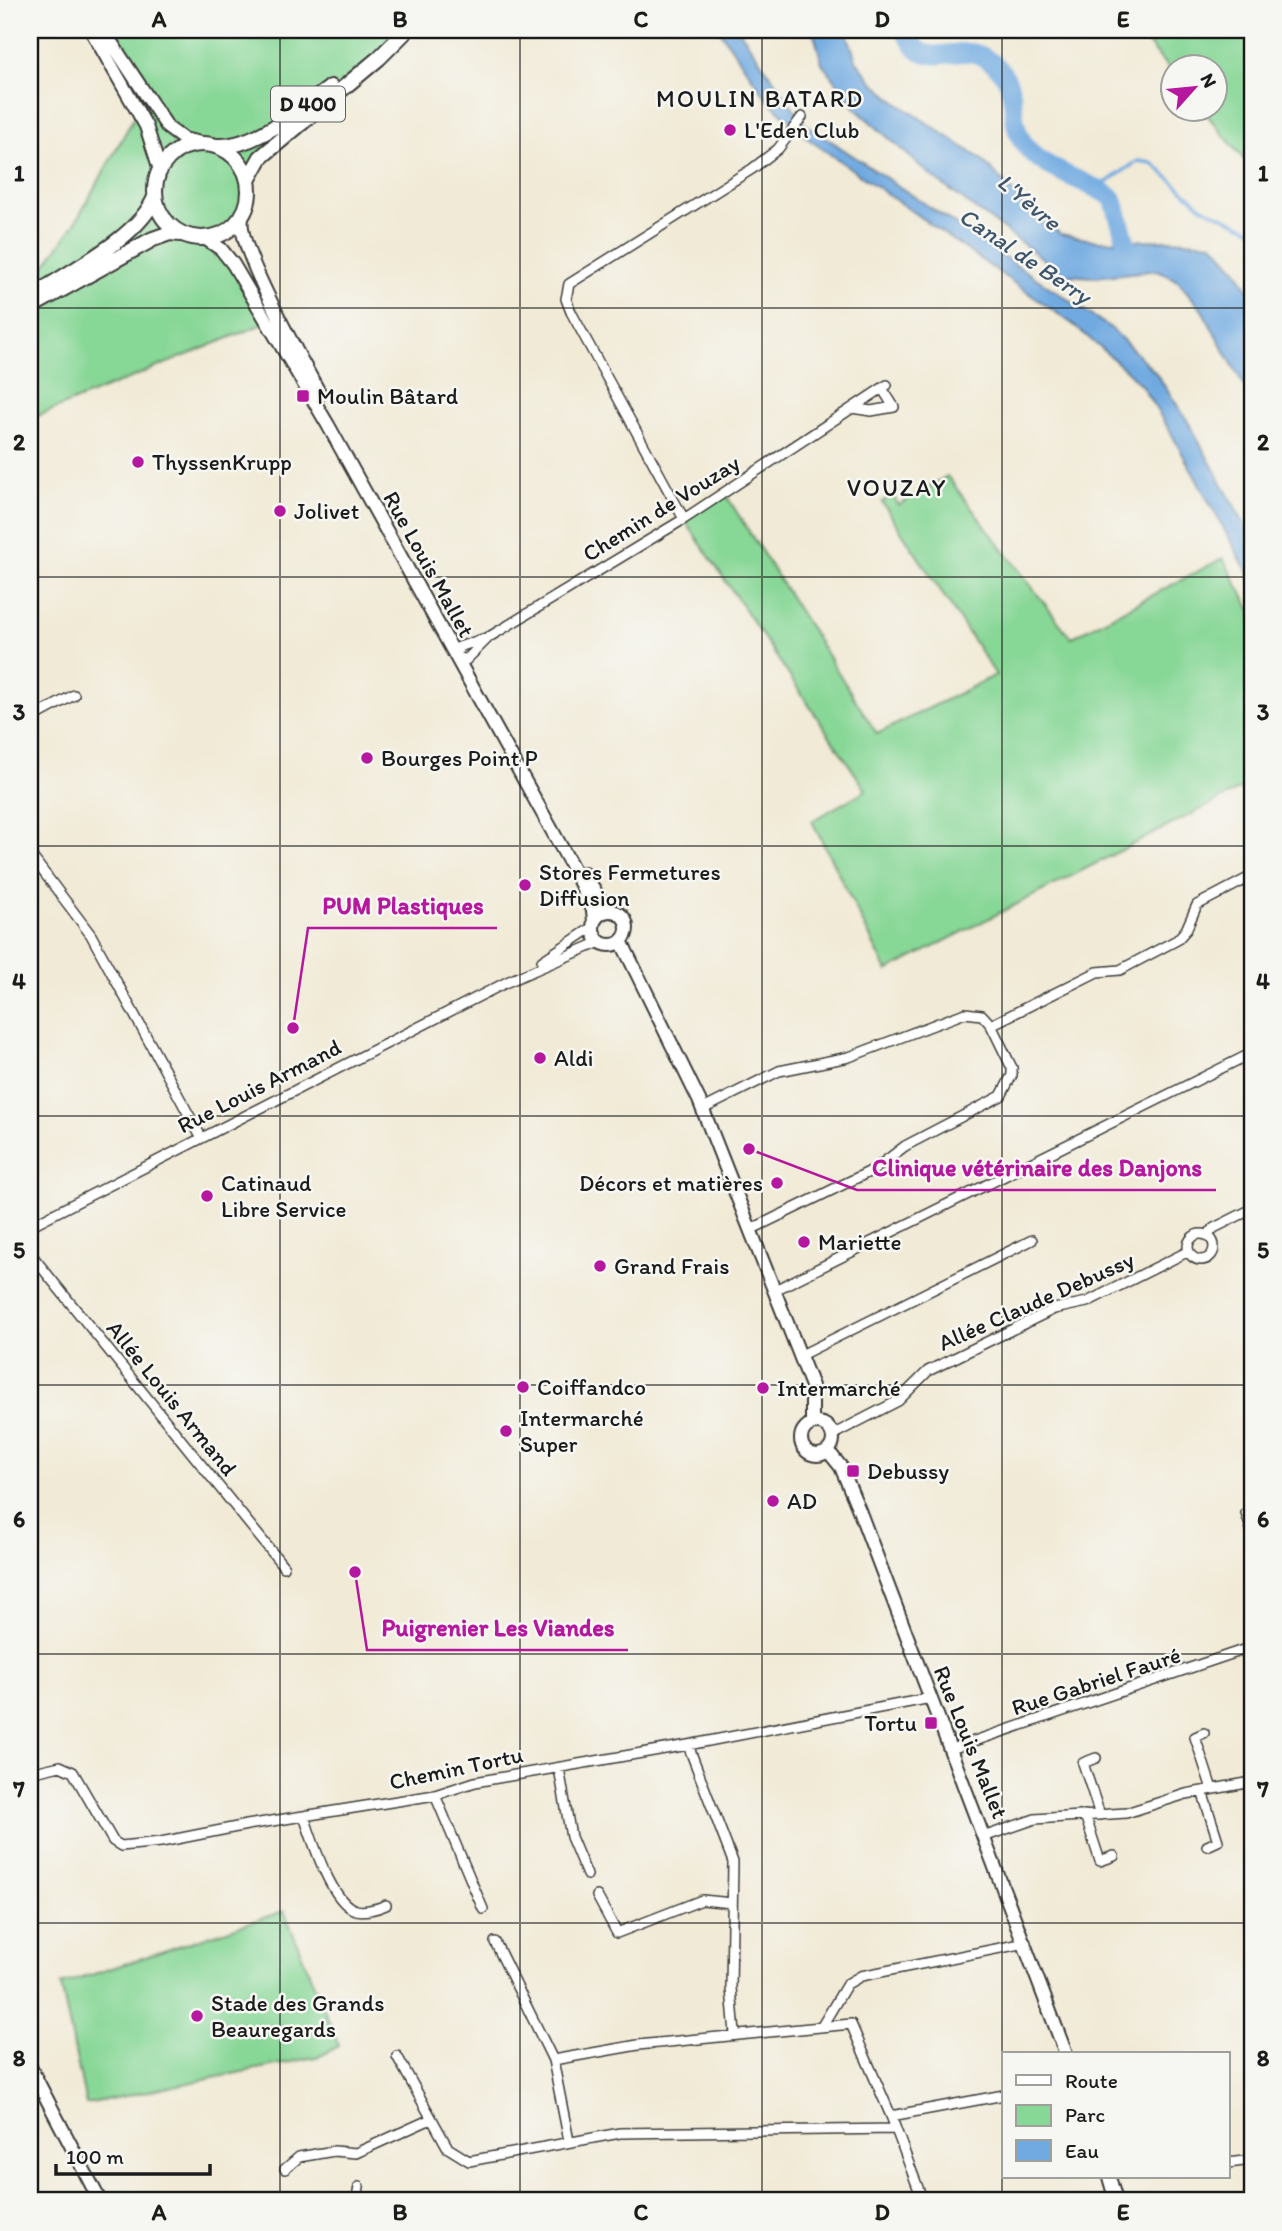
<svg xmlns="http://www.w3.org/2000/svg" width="1282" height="2231" font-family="Itim,sans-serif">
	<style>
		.green { fill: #87d796; stroke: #527a59; stroke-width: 2 }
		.water { fill: #71aae1; stroke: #46637e; stroke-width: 2 }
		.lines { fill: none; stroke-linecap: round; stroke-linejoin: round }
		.stream { stroke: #71aae1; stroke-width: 3.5 }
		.river { stroke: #71aae1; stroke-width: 19 }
		.street-casing { stroke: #3c3b38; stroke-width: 12 }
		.secondary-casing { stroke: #3c3b38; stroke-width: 16 }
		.primary-casing { stroke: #3c3b38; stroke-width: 18 }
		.street { stroke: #fff; stroke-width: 9 }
		.secondary { stroke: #fff; stroke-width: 12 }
		.primary { stroke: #fff; stroke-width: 14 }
		.grid { fill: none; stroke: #1c1c1c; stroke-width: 2; stroke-opacity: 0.55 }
		.poi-dot { fill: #b5179e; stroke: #f6f6f2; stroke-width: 2.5 }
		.labels { text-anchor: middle; stroke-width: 5; stroke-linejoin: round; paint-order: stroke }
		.shield { fill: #f6f6f2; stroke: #5d5d5c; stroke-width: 2 }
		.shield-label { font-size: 21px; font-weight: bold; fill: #1c1c1c }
		.poi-label { font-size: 23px; fill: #1c1c1c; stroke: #f6f6f2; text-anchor: start }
		.street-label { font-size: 23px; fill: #1c1c1c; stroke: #f6f6f2 }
		.neighbourhood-label { font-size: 24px; letter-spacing: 2px; fill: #1c1c1c; stroke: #f6f6f2 }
		.water-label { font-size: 24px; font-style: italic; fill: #3e556b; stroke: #f6f6f2 }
		.leader { fill: none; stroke: #b5179e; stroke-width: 2.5 }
		.callout-dot { fill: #b5179e; stroke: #f6f6f2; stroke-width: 2.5 }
		.callout-label { font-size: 24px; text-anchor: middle; font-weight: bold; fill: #b5179e; stroke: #f6f6f2; stroke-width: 5; stroke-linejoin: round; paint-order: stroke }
		.neatline { fill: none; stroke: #1c1c1c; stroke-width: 2.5 }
		.grid-label { font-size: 23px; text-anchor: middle; font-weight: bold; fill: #1c1c1c }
	</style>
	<rect width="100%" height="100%" fill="#f6f6f2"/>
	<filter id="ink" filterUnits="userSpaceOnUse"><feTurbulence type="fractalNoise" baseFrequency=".0143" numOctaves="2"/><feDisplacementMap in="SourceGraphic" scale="14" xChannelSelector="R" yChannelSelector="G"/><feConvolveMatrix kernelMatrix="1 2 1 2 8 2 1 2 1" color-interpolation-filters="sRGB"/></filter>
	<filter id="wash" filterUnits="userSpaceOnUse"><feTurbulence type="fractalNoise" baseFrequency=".00686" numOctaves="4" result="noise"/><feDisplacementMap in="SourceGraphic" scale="28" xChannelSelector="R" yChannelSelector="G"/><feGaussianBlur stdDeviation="1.57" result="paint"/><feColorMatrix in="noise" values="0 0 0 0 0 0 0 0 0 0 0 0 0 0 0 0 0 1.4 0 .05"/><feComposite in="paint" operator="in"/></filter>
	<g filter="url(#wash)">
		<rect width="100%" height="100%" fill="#f1ead6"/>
		<!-- green -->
		<path class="green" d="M109,30H407L275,146L248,180C253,209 236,233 207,239L221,249L268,322L30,419V280L38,275L74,225L151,87Z
			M1137,30H1252V169L1202,109L1216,108V66H1174L1173,74Z
			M947,476L1071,638L1223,558L1252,612V783L887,971L812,821L866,790L684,519L724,492L877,734L996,675L882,502L892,495L899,505Z
			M284,1911L339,2046L320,2056L86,2104L61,1985Z"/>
		<!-- water -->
		<path class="water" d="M719,30H739L804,123L1112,329L1155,372L1187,420L1252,538V580L1170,431L1141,385L1126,370L1074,325L807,138C800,132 800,126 794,120H788L768,100Z
			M813,30H846L856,60L872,81L896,102L981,159L1033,213L1061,234L1097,241L1171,240L1213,243L1237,270L1252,296V400L1202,310L1178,281L1158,270L1095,277L1065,275L935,179L857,110L822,63Z"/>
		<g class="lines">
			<!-- stream -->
			<path class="stream" d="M1098,188L1138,161L1152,163L1202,207L1252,230"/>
			<!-- river -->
			<path class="river" d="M903,30C908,36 914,47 920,51C938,62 964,45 984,57C1030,85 1000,119 1029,150C1052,174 1087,180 1113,198L1131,259"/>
		</g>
	</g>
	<g filter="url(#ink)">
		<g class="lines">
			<!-- street casing -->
			<g class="street-casing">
				<path id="street" d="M852,408L871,411L894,407L882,388
					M684,519L571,312L566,299L569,284L752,169L778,149L802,117
					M489,637L684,519L887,385
					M489,637L466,660L456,656L459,647Z
					M30,719L74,695
					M30,854L91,935L201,1137
					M542,961L593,927
					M991,1025L1097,972L1120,970L1177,940L1186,930L1197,905L1252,876
					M703,1109L779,1071L849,1057L965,1013L982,1015L991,1025L1012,1068V1075L1001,1096L905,1146L875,1169L750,1230
					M30,1226L507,982L600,942
					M1188 1247a13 13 0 1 1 26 0a13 13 0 1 1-26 0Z
					M1207,1235L1214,1228L1252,1209
					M30,1253L284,1567
					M773,1291L1252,1053
					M799,1356L1032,1240
					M832,1435L898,1401L928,1371L1054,1309L1087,1302L1189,1251
					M1246,1513L1252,1532
					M1204,1733L1195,1737L1212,1789
					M688,1745L733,1862L731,1988L735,2034
					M951,1749L1252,1647
					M1096,1758L1083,1763L1100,1815
					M559,1768L571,1837L587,1875
					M30,1773L60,1766L73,1772L113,1841L121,1846L161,1842L247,1825L435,1795L475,1782L688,1745L931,1698
					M1202,1791L1218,1841L1207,1846
					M435,1795L483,1909
					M1085,1815L1100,1861L1114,1856
					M304,1816C312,1839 330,1899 353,1909C362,1913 377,1909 386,1905
					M986,1836L1035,1819L1126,1813L1186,1794L1252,1782
					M597,1896L617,1933L702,1900L732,1903
					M495,1942L553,2060L638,2045L851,2024L891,2116L923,2201
					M822,2026L847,1984L861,1976L1026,1943
					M397,2056L448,2148L469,2161L620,2133L896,2129
					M553,2060L569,2141
					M891,2116L1004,2095
					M1228,2163L1252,2160
					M285,2169L299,2157L334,2151L356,2153L431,2119
					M356,2201L359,2187"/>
			</g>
			<!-- secondary casing -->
			<g class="secondary-casing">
				<path id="secondary" d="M91,30L146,126L160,170
					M103,30L168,128L183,139L206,144
					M242,218C236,247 303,363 320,394
					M206,239L221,249L233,264L328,425L575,872L593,910L594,922
					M584,873L607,911
					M593 928a17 17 0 1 1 34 0a17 17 0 1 1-34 0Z
					M621,941L699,1100L812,1386V1424
					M801 1439a16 16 0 1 1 32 0a16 16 0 1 1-32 0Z
					M828,1451L841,1467L859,1510L1066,2054
					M30,2067L100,2201
					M1109,2177L1116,2201"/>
			</g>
			<!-- primary casing -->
			<g class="primary-casing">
				<path id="primary" d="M155 191a47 47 0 1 1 94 0a47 47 0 1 1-94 0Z
					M218,146C254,148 303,108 331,87
					M248,180L261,157L379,58L407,30
					M44,289C78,267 140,235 155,197
					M30,307L153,239L170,233L181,234"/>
			</g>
			<!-- street -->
			<use href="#street" class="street"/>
			<!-- secondary -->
			<use href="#secondary" class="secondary"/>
			<!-- primary -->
			<use href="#primary" class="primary"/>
		</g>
	</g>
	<!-- grid -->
	<path class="grid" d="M280,30V2201M520,30V2201M762,30V2201M1002,30V2201M30,308H1252M30,577H1252M30,846H1252M30,1116H1252M30,1385H1252M30,1654H1252M30,1923H1252"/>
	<!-- markers -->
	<g class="poi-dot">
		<circle cx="730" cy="130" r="7"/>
		<rect x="296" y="389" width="14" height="14" rx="3.5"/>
		<circle cx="138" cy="462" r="7"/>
		<circle cx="280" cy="511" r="7"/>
		<circle cx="367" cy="758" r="7"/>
		<circle cx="525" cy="885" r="7"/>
		<circle cx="540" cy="1058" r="7"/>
		<circle cx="777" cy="1183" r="7"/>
		<circle cx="207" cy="1196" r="7"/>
		<circle cx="804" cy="1242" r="7"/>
		<circle cx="600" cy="1266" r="7"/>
		<circle cx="523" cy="1387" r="7"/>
		<circle cx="763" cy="1388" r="7"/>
		<circle cx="506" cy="1431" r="7"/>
		<rect x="846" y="1464" width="14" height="14" rx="3.5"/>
		<circle cx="773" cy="1501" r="7"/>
		<rect x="924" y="1716" width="14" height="14" rx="3.5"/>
		<circle cx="197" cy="2016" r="7"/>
	</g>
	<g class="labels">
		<!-- shield labels -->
		<rect class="shield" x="271" y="86.5" width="74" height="35" rx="5"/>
		<g class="shield-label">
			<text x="308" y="111">D 400</text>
		</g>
		<!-- poi labels -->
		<g class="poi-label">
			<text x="744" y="138">L'Eden Club</text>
			<text x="317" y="404">Moulin Bâtard</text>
			<text x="152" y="470">ThyssenKrupp</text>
			<text x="294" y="519">Jolivet</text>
			<text x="381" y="766">Bourges Point P</text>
			<text x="539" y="880">Stores Fermetures<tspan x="539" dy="26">Diffusion</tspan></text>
			<text x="554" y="1066">Aldi</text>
			<text x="221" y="1191">Catinaud<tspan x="221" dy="26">Libre Service</tspan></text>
			<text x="763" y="1191" text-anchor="end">Décors et matières</text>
			<text x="818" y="1250">Mariette</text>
			<text x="614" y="1274">Grand Frais</text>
			<text x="537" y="1395">Coiffandco</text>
			<text x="777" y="1396">Intermarché</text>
			<text x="520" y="1426">Intermarché<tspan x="520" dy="26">Super</tspan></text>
			<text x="867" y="1479">Debussy</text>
			<text x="787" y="1509">AD</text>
			<text x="917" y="1731" text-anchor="end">Tortu</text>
			<text x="211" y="2011">Stade des Grands<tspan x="211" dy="26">Beauregards</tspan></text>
		</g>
		<!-- street labels -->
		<g class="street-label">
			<text transform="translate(661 508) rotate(-32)" y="8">Chemin de Vouzay</text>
			<text transform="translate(429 564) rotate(61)" y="8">Rue Louis Mallet</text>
			<text transform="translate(259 1086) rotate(-27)" y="8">Rue Louis Armand</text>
			<text transform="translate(1036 1301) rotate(-24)" y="8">Allée Claude Debussy</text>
			<text transform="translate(172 1398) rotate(51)" y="8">Allée Louis Armand</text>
			<text transform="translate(1096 1681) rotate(-18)" y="8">Rue Gabriel Fauré</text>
			<text transform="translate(971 1742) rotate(68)" y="8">Rue Louis Mallet</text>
			<text transform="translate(456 1768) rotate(-12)" y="8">Chemin Tortu</text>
		</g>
		<!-- neighbourhood labels -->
		<g class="neighbourhood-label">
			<text x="760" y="107">MOULIN BATARD</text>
			<text x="897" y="496">VOUZAY</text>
		</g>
		<!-- water labels -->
		<g class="water-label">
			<text transform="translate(1029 202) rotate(40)" y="8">L'Yèvre</text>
			<text transform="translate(1025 256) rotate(34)" y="8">Canal de Berry</text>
		</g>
	</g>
	<!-- callouts -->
	<path class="leader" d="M293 1028L308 928H497M749 1149L857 1190H1216M355 1572L367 1650H628"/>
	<g class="callout-dot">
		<circle cx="293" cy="1028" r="7"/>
		<circle cx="749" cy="1149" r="7"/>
		<circle cx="355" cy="1572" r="7"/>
	</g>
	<g class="callout-label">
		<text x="403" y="914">PUM Plastiques</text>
		<text x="1037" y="1176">Clinique vétérinaire des Danjons</text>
		<text x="498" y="1636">Puigrenier Les Viandes</text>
	</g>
	<!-- margin -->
	<rect width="1282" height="2231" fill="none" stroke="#f6f6f2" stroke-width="77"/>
	<!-- legend -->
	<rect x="1002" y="2052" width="228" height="126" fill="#f6f6f2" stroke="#9f9f9c" stroke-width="2"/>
	<rect x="1016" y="2075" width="35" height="10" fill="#ffffff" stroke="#9f9f9c" stroke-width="2"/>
	<text x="1065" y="2088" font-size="21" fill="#1c1c1c">Route</text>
	<rect x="1016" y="2105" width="35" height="21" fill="#87d796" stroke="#9f9f9c" stroke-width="2"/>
	<text x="1065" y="2122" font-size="21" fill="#1c1c1c">Parc</text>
	<rect x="1016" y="2140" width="35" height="21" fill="#71aae1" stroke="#9f9f9c" stroke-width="2"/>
	<text x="1065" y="2158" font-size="21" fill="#1c1c1c">Eau</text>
	<!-- north arrow -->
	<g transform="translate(1194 88) rotate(63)"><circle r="33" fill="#f6f6f2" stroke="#9f9f9c" stroke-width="2"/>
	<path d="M0-5L12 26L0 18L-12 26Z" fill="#b5179e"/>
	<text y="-10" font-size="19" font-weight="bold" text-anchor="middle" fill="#1c1c1c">N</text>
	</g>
	<!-- scale -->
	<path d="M56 2164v10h154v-10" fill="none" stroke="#1c1c1c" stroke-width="3.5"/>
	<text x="66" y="2164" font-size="21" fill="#1c1c1c" stroke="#f6f6f2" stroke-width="5" paint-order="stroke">100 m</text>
	<rect x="38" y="38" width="1206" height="2154" class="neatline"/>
	<g class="grid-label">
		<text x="159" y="27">A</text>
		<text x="400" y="27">B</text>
		<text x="641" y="27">C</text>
		<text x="882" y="27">D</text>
		<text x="1123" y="27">E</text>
		<text x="19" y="181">1</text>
		<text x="1263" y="181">1</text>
		<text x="19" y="450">2</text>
		<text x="1263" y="450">2</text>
		<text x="19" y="720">3</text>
		<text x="1263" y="720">3</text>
		<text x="19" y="989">4</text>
		<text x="1263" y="989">4</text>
		<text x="19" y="1258">5</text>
		<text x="1263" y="1258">5</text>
		<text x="19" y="1527">6</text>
		<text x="1263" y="1527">6</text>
		<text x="19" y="1797">7</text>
		<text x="1263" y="1797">7</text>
		<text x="19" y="2066">8</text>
		<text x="1263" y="2066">8</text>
		<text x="159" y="2220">A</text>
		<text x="400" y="2220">B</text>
		<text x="641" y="2220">C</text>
		<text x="882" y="2220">D</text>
		<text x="1123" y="2220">E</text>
	</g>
</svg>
